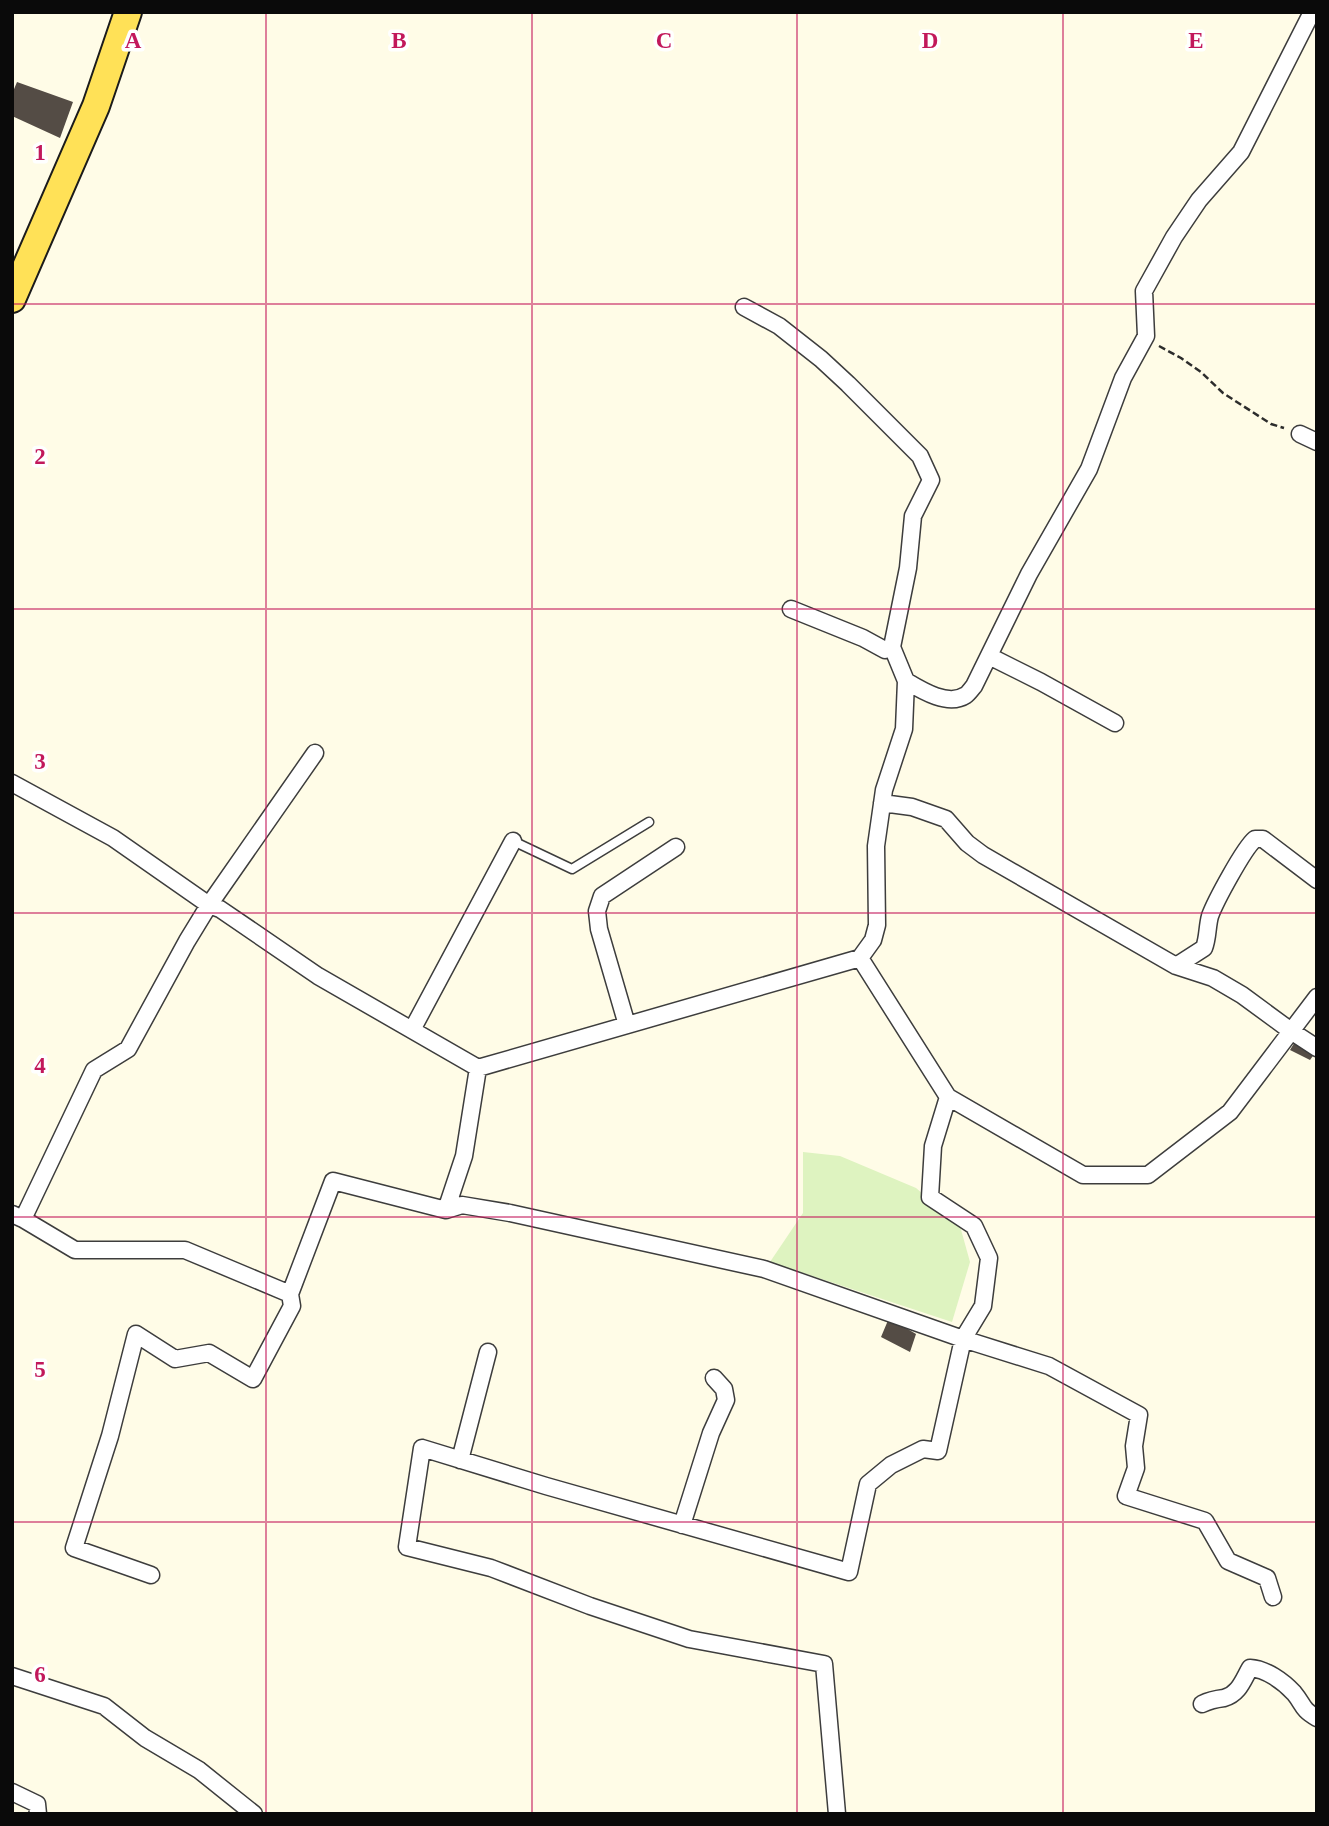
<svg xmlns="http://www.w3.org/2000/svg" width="1329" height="1826" font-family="'Times New Roman',serif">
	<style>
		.pitch { fill: #def3c0 }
		.building { fill: #544c45 }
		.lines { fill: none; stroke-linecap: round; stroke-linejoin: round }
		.lane-casing { stroke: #3d3d3d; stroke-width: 11 }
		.street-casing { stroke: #3d3d3d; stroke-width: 19 }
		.primary-casing { stroke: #1b1b1b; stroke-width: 30 }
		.path { stroke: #2c2c2c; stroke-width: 2.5; stroke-dasharray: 7 3.5; stroke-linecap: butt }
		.lane { stroke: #fff; stroke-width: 8 }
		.street { stroke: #fff; stroke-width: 16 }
		.primary { stroke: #ffe157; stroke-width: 26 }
		.grid { fill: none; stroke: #c2185b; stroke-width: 2; stroke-opacity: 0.55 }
		.grid-label { font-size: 23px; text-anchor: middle; font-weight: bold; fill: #c2185b; stroke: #fff; stroke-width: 7; stroke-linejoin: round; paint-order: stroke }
	</style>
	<rect width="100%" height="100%" fill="#fffce7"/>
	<!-- pitch -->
	<path class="pitch" d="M803,1152L840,1156L916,1188L960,1226L970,1262L952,1322L770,1262L803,1213Z"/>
	<!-- building -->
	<path class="building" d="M17,82L73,102L60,138L12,116V94Z
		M1296,1040L1315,1053L1310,1060L1290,1050Z
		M889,1318L916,1334L910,1352L881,1337Z"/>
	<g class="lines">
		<!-- lane casing -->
		<g class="lane-casing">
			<path id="lane" d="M513,841L572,869L649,822"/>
		</g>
		<!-- street casing -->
		<g class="street-casing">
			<path id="street" d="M744,307L779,326L821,359L848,384L920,456L931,480L913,516L908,568L892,647L906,681
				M1300,434L1317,442
				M791,609L863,638L885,650L892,647
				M989,656L1041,682L1115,723
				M12,783L113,838L209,905L315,753
				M882,803L912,807L946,819L967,843L983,855L1176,966L1213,978L1242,995L1291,1031L1317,1048
				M860,958L873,940L877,925L876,846L884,790L904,729L906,681C921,690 948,707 966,695C968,694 973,687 974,686L1029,574L1089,469L1123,378L1146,336L1144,291L1174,237L1199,200L1241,152L1312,12
				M1176,966L1204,948C1208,938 1207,927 1210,916C1215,902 1244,848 1255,839H1263L1317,880
				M627,1025L599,929L597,911L602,896L676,847
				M412,1030L513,841
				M446,1210L464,1156L478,1068
				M12,1214L23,1219L94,1070L128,1049L187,941L209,905L220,909L318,976L478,1068L860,958L948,1097L1083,1175H1148L1230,1112L1317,997
				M23,1219L75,1250H185L290,1294L333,1181L446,1210L462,1205L510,1213L764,1269L963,1339L983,1306L989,1258L974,1226L930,1197L933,1146L948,1097
				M460,1460L488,1352
				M682,1525L711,1433L726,1400L724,1389L714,1378
				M151,1575L74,1548L110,1436L136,1334L175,1359L209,1353L253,1379L292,1306L290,1294
				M12,1676L104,1706L145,1738L199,1770L254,1814
				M1202,1704C1210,1700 1216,1699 1224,1698C1239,1694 1243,1680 1250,1668C1266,1669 1283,1681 1294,1693C1304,1705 1301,1709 1317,1718
				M12,1792L37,1804L38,1814
				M837,1814L824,1664L689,1639L590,1606L491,1568L407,1547L422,1448L546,1486L849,1572L868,1484L891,1465L923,1449L938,1451L963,1339L1049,1366L1139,1415L1134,1446L1136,1468L1126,1496L1205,1521L1228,1561L1267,1578L1273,1597"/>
		</g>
		<!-- primary casing -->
		<g class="primary-casing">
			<path id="primary" d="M12,299L96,106L128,12"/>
		</g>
		<!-- path -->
		<path class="path" d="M1159,346L1181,358L1201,372L1223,393L1271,424L1284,428"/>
		<!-- lane -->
		<use href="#lane" class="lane"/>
		<!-- street -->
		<use href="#street" class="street"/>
		<!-- primary -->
		<use href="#primary" class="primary"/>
	</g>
	<!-- grid -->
	<path class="grid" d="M266,12V1814M532,12V1814M797,12V1814M1063,12V1814M12,304H1317M12,609H1317M12,913H1317M12,1217H1317M12,1522H1317"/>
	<g class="grid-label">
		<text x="133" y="48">A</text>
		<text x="399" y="48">B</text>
		<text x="664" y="48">C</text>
		<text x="930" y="48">D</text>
		<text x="1196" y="48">E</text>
		<text x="40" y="160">1</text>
		<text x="40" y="464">2</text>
		<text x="40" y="769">3</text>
		<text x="40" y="1073">4</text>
		<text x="40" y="1377">5</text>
		<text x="40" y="1682">6</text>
	</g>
	<!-- border -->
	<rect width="1329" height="1826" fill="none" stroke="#0a0a0a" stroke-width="28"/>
</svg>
